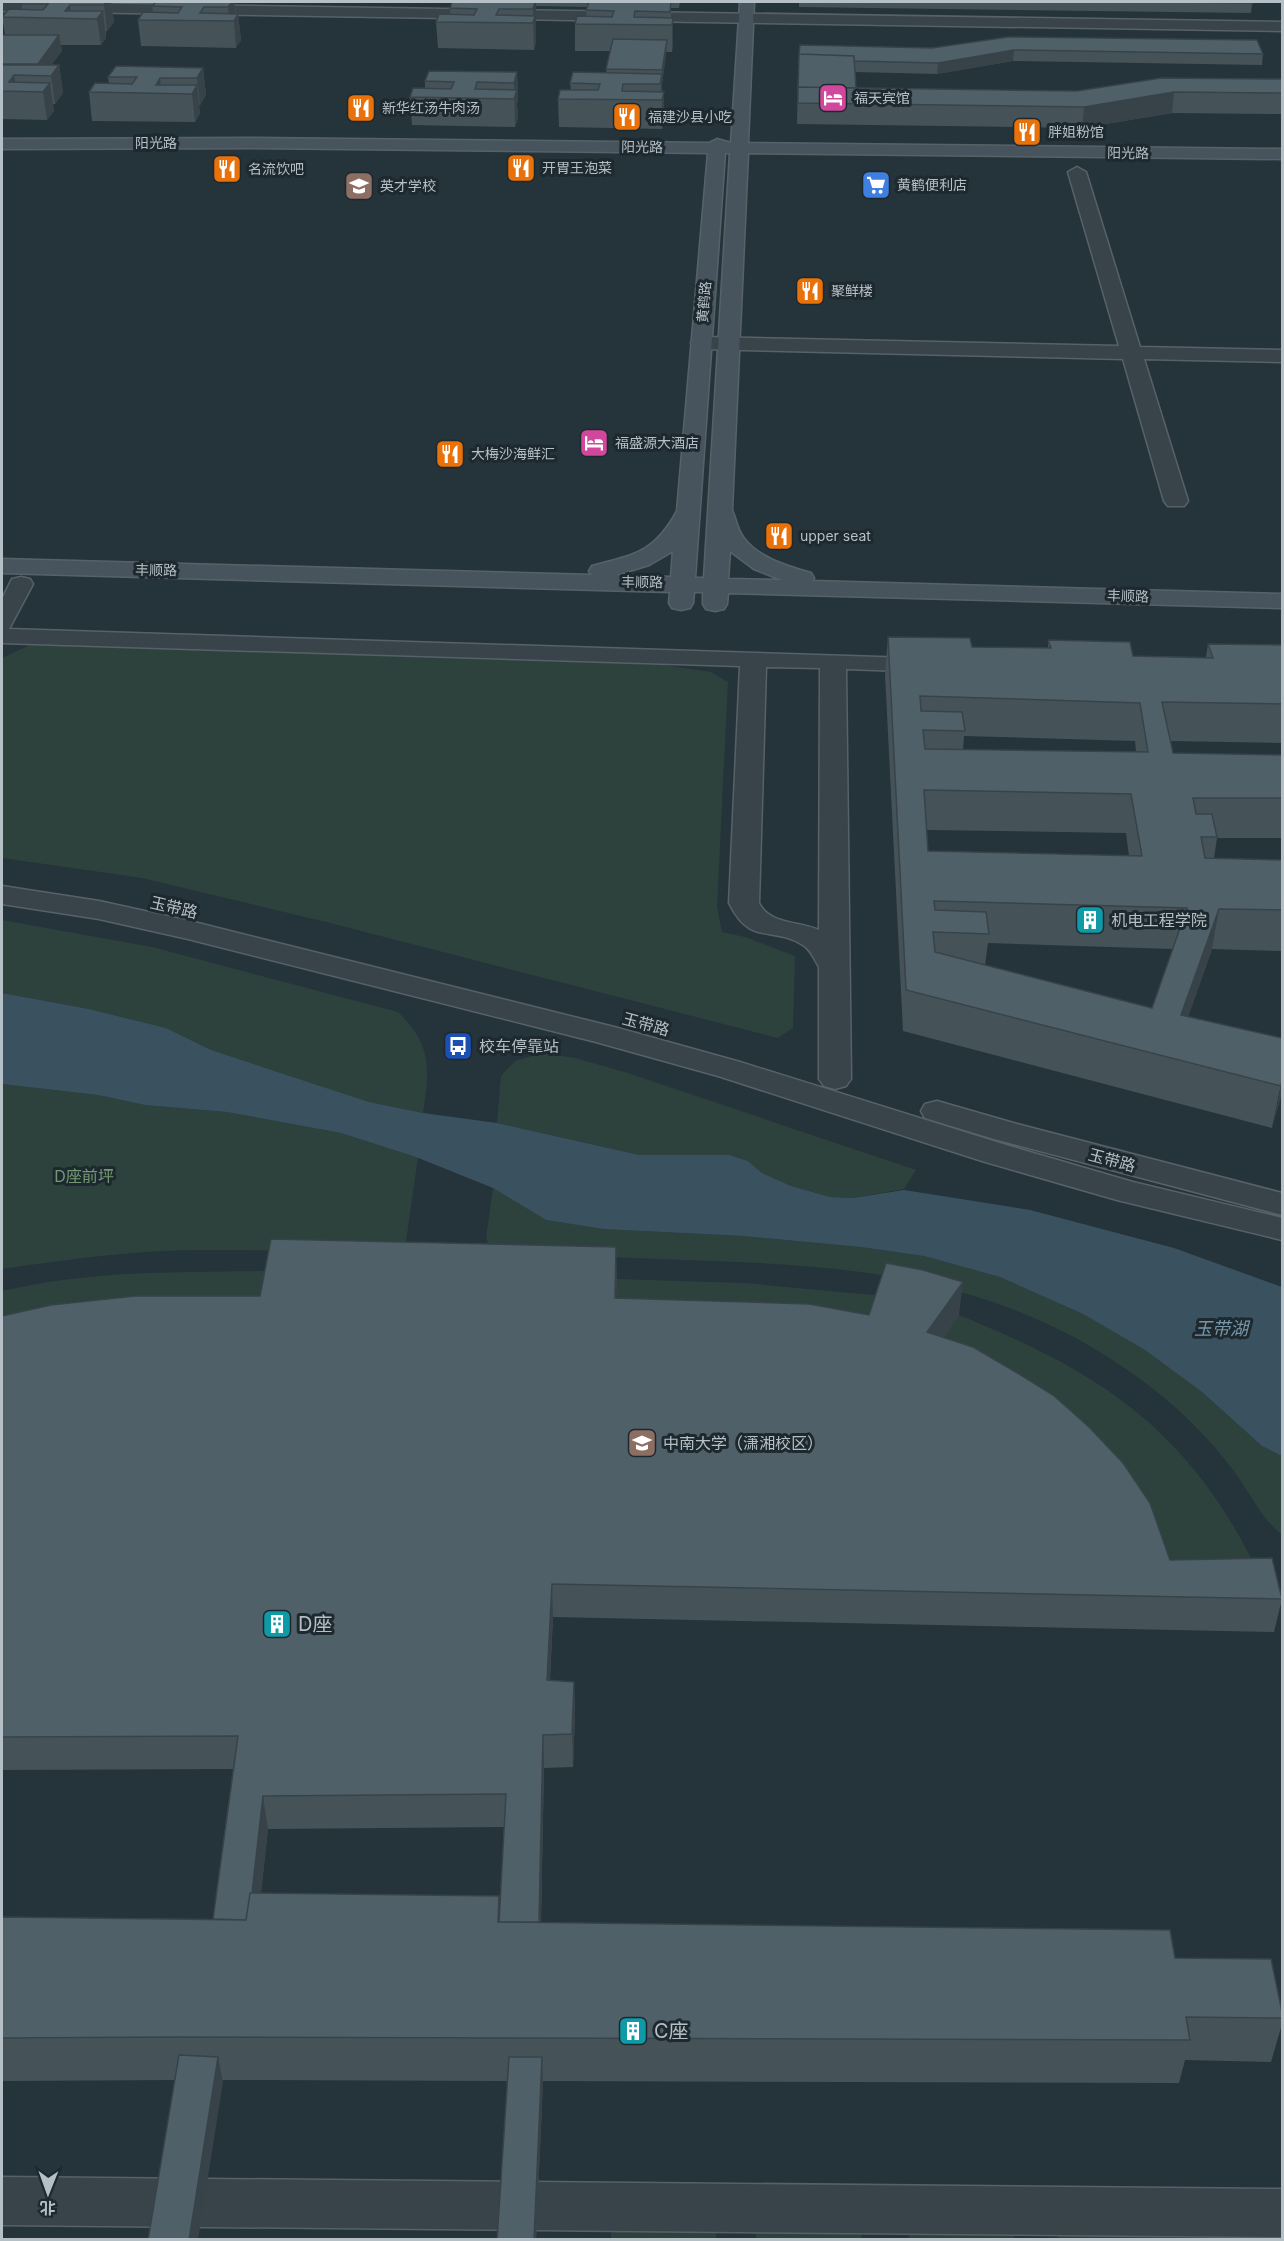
<svg xmlns="http://www.w3.org/2000/svg" width="1284" height="2241" font-family="Inter,'Noto Sans SC',sans-serif">
	<style>
		.green { fill: #2d423d }
		.water { fill: #3a5260 }
		.lines { fill: none; stroke-linecap: round; stroke-linejoin: round }
		.street-casing { stroke: #576268; stroke-width: 3 }
		.secondary-casing { stroke: #576268; stroke-width: 3 }
		.street { fill: #38444a; fill-rule: evenodd }
		.secondary { fill: #47545d; fill-rule: evenodd }
		.wall { fill: #455359; fill-rule: evenodd }
		.shaded-wall { fill: #384349 }
		.building { fill: #506068; stroke: #384349; stroke-width: 1.5; fill-rule: evenodd }
		.labels { text-anchor: middle; stroke-width: 6; stroke-linejoin: round; paint-order: stroke }
		.far-poi-label { font-size: 14px; fill: #b4bfc6; stroke: #1e292f; text-anchor: start }
		.far-street-label { font-size: 14px; fill: #b4bfc6; stroke: #1e292f }
		.street-label { font-size: 16px; fill: #b4bfc6; stroke: #1e292f }
		.poi-label { font-size: 16px; fill: #b4bfc6; stroke: #1e292f; text-anchor: start }
		.park-label { font-size: 16px; fill: #749a74; stroke: #1e292f }
		.water-label { font-size: 18px; font-style: italic; fill: #7796a7; stroke: #1e292f }
		.near-poi-label { font-size: 20px; fill: #b4bfc6; stroke: #1e292f; text-anchor: start }
	</style>
	<rect width="100%" height="100%" fill="#25333a"/>
	<!-- green -->
	<path class="green" d="M32,644L664,665L711,672L728,682L717,907L722,932L745,937L795,956L793,1028L778,1038L330,923L142,878L2,858V658Z
		M2,920L152,947L398,1012C432,1045 430,1069 423,1113L369,1102L211,1050L166,1028L89,1009L2,993Z
		M542,1053L575,1058L628,1073L916,1170L904,1189L853,1198L830,1197L791,1186L762,1173L748,1161L729,1155H639L497,1123L501,1076L515,1061Z
		M2,1084L98,1095L145,1105L227,1112L341,1133L416,1157H418L406,1242L400,1250C332,1252 266,1250 198,1250C132,1250 66,1260 2,1269Z
		M493,1188L546,1220L603,1229L743,1236L861,1247L924,1256L1000,1277L1083,1314L1145,1350L1202,1392L1262,1446L1282,1456V1535C1262,1519 1251,1495 1236,1474C1208,1436 1175,1404 1136,1376C936,1231 717,1275 490,1248L486,1238Z
		M275,1271L265,1329L2,1350V1291C90,1270 184,1272 275,1271Z
		M617,1279L744,1283L884,1296L867,1347L615,1330Z
		M959,1315C1097,1371 1186,1427 1254,1564L1163,1593L924,1365Z
		M756,2229L861,2231L862,2239H756Z
		M611,2230L716,2232V2239L611,2240Z
		M908,2232L1014,2234V2239H909Z
		M1058,2232L1163,2234L1164,2239H1058Z"/>
	<!-- water -->
	<path class="water" d="M2,993L89,1009L166,1028L211,1050L369,1102L423,1113L497,1123L639,1155H729L748,1161L762,1173L791,1186L830,1197L853,1198L904,1190L1030,1210L1174,1248L1282,1287V1456L1262,1446L1202,1392L1145,1350L1083,1314L1000,1277L924,1256L861,1247L743,1236L603,1229L546,1220L493,1188L416,1157L341,1133L227,1112L145,1105L98,1095L2,1084Z"/>
	<g class="lines">
		<!-- street casing -->
		<g class="street-casing">
			<path id="street" d="M2,2L1282,22V31L2,11Z
				M1077,167L1086,172L1140,347L1282,350V362L1144,359L1188,501L1184,506H1168L1164,501L1123,359L701,349L694,347L691,343L694,339L701,337L1119,346L1068,172Z
				M21,577L30,579L33,584L9,629L941,659L945,664L941,669L932,672L846,669L851,1079L846,1086L835,1089L824,1086L819,1079V967C814,959 811,950 803,945C771,925 751,947 729,903L740,666L2,643V599L12,579ZM766,667L820,668L819,930C799,921 770,925 759,903Z
				M2,886L99,901L190,921L618,1028L740,1062L1006,1145L1133,1182L1282,1218V1240L1117,1200L982,1161L718,1076L596,1042L188,939L99,919L2,904Z
				M937,1101L1017,1124L1282,1193V1215L994,1139L925,1118L921,1111L925,1104Z
				M2,2177L1282,2189V2237L2,2225Z"/>
		</g>
		<!-- secondary casing -->
		<g class="secondary-casing">
			<path id="secondary" d="M740,2H754L748,143L1282,149V159L748,153L732,510C736,519 737,529 743,537C758,558 787,566 811,573L814,578L812,581L1282,594V608L728,593L727,604L724,609L715,611L706,609L703,604V592H694L693,603L690,608L681,610L672,608L669,603L670,592L2,573V559L592,575L589,571L592,566C635,555 655,552 677,511L708,153L253,148L2,149V139L253,138L709,143L717,139L731,143ZM725,153H730L704,578H695ZM673,551L671,577L616,575L649,565ZM730,551L754,569L782,580L728,579Z"/>
		</g>
		<!-- street -->
		<use href="#street" class="street"/>
		<!-- secondary -->
		<use href="#secondary" class="secondary"/>
	</g>
	<!-- wall -->
	<path class="wall" d="M24,2H234L236,14H238L241,40L236,48L141,46L138,20L153,12L152,6L155,3H111L114,22L107,31H106V38L101,45H61L62,51L51,65H59L63,93L55,104H53L54,111L47,120L2,119V36L5,35L2,17L22,10V4Z
		M452,2H680L679,8H671V18H673V45L672,52H666L662,84L664,120L662,129L559,127L558,99L571,90L570,83L606,73L610,51H575V24L586,16L587,7L536,6V42L534,50L438,48L436,22L450,14V8Z
		M799,2H1251L1252,3L1251,13L799,7Z
		M932,48L1263,54L1262,65L1013,61L937,74L855,72L856,88L1077,91L1282,79V114L1172,113L1082,128L797,124L798,70Z
		M203,68L206,95L199,106L200,113L195,122L92,121L89,92L109,84L108,77Z
		M517,72L518,100L517,104L518,118L515,127L412,125L410,97L425,88V81Z
		M888,637L972,647L1048,648V640L1133,656L1206,657L1208,644L1282,645V743L1170,741L1173,753L1282,755V838H1217L1214,858L1282,860V951L1212,949L1188,1017L1282,1079L1272,1128L903,1031L885,674ZM964,736L1135,741L1136,752L963,750ZM927,830L1126,833L1129,856L928,851ZM988,943L1173,949L1152,1008L985,965Z
		M617,1279L616,1298L869,1315H959L943,1338L1170,1560L1282,1599L1274,1632L553,1617L550,1680L574,1682L575,1715L573,1767L544,1768L541,1922L1175,1958L1282,2012V2024L1271,2062L1185,2060L1179,2083L543,2081L536,2240H497L508,2081L222,2080L223,2082L175,2080L2,2081V1917L213,1919L233,1769L2,1770V1316L260,1296ZM504,1827L500,1903L261,1893L268,1829Z"/>
	<!-- shaded-wall -->
	<path class="shaded-wall" d="M106,2H111L114,22L107,31L104,5Z
		M232,2H234L236,17L238,14L241,40L236,48L234,21H229L228,7Z
		M536,2V42L534,50L533,9Z
		M70,5L72,18L65,11Z
		M103,11L106,38L101,45L97,19Z
		M673,18V45L672,52V25Z
		M59,35L62,51L43,76H40L38,64Z
		M667,40L666,56L662,84V100H660L662,70Z
		M1014,50L1013,61L937,74L938,63Z
		M59,65L63,93L55,104L51,76Z
		M203,68L206,95L200,106L197,78Z
		M517,72L518,100L517,104L518,118L515,127L514,83Z
		M14,75L17,91L9,82Z
		M160,78L162,93L156,85Z
		M50,83L54,111L47,120L43,92Z
		M197,85L200,113L195,122L192,94Z
		M664,92V120L662,129V100Z
		M1174,92L1172,113L1082,128L1084,107Z
		M1219,909L1212,949L1174,1057L1181,1015Z
		M1282,1079V1094L1272,1128L1281,1086Z
		M616,1247L617,1279L615,1330V1298Z
		M963,1282L959,1315L924,1365L927,1332Z
		M552,1584L553,1617L548,1713L547,1680Z
		M574,1682L575,1715L573,1767L572,1734Z
		M543,1735L544,1768L540,1966L538,1933Z
		M263,1796L268,1829L253,1963L248,1931Z
		M218,2057L223,2082L198,2240H189Z
		M542,2057L543,2083L536,2240H534Z"/>
	<!-- building -->
	<path class="building" d="M24,2H106L104,5H70L65,11H103L97,19L2,17L9,9L43,10L48,4H22Z
		M156,2H232L228,7H204L200,13L238,14L234,21L138,20L143,12L178,13L182,7L152,6Z
		M452,2H535L533,9H499L496,15L535,16L533,23L436,22L439,14L474,15L477,9L450,8Z
		M589,2H671L670,12L635,11L634,17L673,18L672,25L575,24L577,16L612,17L614,11L586,10Z
		M1169,2H1251L1252,3Z
		M2,35H59L38,64H2Z
		M1008,37L1257,40L1263,54L1014,50L938,63L854,61V56L799,54L800,45L932,48Z
		M613,39L667,40L662,70L606,69Z
		M799,54L854,56L856,88L798,87V92Z
		M2,65H59L51,76L14,75L9,82L50,83L43,92L2,91Z
		M116,66L203,68L197,78H160L156,85H197L192,94L89,92L95,83L132,84L137,77H108Z
		M429,71L517,72L514,83L477,82L475,89L517,90L514,99L410,97L413,88L451,89L454,82L425,81Z
		M573,72L662,74L660,84H623L622,91L664,92L662,100L558,99L560,90H598L600,84L570,83Z
		M1161,78L1282,79V93L1174,92L1084,107L798,103V87L1077,91Z
		M888,637L970,638L972,647L1051,648L1048,640L1130,642L1133,656L1213,658L1208,644L1282,645V704L1162,702L1173,753L1282,755V798H1193L1196,814H1212L1217,837H1201L1205,858L1282,860V910L1219,909L1181,1015L1282,1038V1079L1281,1086L906,990ZM920,696L1140,703L1148,752L925,749L923,730L965,731L962,712L921,711ZM924,790L1131,794L1142,856L928,851ZM934,901L1187,908L1152,1008L935,952L933,932L989,934L986,912L935,910Z
		M271,1239L616,1247L615,1298L809,1304L869,1315L886,1263L923,1270L963,1282L927,1332L973,1347L1014,1371L1053,1395L1089,1427L1123,1463L1150,1503L1170,1560L1272,1558L1282,1599L552,1584L547,1680L574,1682L572,1734L543,1735L539,1922H499L506,1794L263,1796L252,1893H250L246,1920L213,1919L238,1736L2,1737V1316L51,1305L135,1296H260Z
		M250,1893L499,1896L498,1922L1170,1930L1175,1958L1271,1959L1282,2012V2018L1186,2017L1190,2040L175,2037L2,2038V1917L246,1920Z
		M179,2055L218,2057L189,2240H148Z
		M509,2057H542L534,2240H497Z"/>
	<!-- icons -->
	<defs>
		<g id="hotel-square" transform="scale(1.5)"><rect x="-9" y="-9" width="18" height="18" rx="4" fill="#d1479c" stroke="#1e292f"/><path d="M-6-4.5h1.5V1H6V5H4.5V3h-9V5H-6ZM-4 0a1.8 1.8 0 1 1 3.6 0ZM.5 0V-2.5h3Q6-2.5 6 0Z" fill="#fff"/></g>
		<g id="restaurant-square" transform="scale(1.5)"><rect x="-9" y="-9" width="18" height="18" rx="4" fill="#e8710a" stroke="#1e292f"/><path d="M-5-6h1v4h1v-4h1v4h1v-4h1v5L-1.5 .5V6h-2V.5L-5-1ZM5-6V6H3V1.5H1.5Q1.5-4 5-6Z" fill="#fff"/></g>
		<g id="supermarket-square" transform="scale(1.5)"><rect x="-9" y="-9" width="18" height="18" rx="4" fill="#3f7fe0" stroke="#1e292f"/><path d="M-6-5.5h2.5l.6 2H6L4.5 2H-2.5L-4.4-4H-6ZM-1.5 3.2a1.3 1.3 0 1 0 .1 0ZM3 3.2a1.3 1.3 0 1 0 .1 0Z" fill="#fff"/></g>
		<g id="school-square" transform="scale(1.5)"><rect x="-9" y="-9" width="18" height="18" rx="4" fill="#8d6e63" stroke="#1e292f"/><path d="M0-5L7-2L0 1L-7-2ZM-4 1L0 2.5L4 1V4Q0 6-4 4Z" fill="#fff"/></g>
		<g id="building-square" transform="scale(1.5)"><rect x="-9" y="-9" width="18" height="18" rx="4" fill="#0f9aa8" stroke="#1e292f"/><path d="M-4-6H4V6H1V3H-1V6H-4ZM-2.5-4.3h1.7v1.8h-1.7ZM.8-4.3h1.7v1.8H.8ZM-2.5-1h1.7V.8h-1.7ZM.8-1h1.7V.8H.8Z" fill="#fff"/></g>
		<g id="bus-square" transform="scale(1.5)"><rect x="-9" y="-9" width="18" height="18" rx="4" fill="#1a4fb4" stroke="#1e292f"/><path d="M-5-6H5V4H4V6H2V4H-2V6H-4V4H-5ZM-3.5-4V0h7V-4ZM-3.5 1.2v1.5H-2V1.2ZM2 1.2v1.5H3.5V1.2Z" fill="#fff"/></g>
		<g id="university-square" transform="scale(1.5)"><rect x="-9" y="-9" width="18" height="18" rx="4" fill="#8d6e63" stroke="#1e292f"/><path d="M0-5L7-2L0 1L-7-2ZM-4 1L0 2.5L4 1V4Q0 6-4 4Z" fill="#fff"/></g>
	</defs>
	<g fill-rule="evenodd">
		<use href="#hotel-square" x="833" y="98"/>
		<use href="#restaurant-square" x="361" y="108"/>
		<use href="#restaurant-square" x="627" y="117"/>
		<use href="#restaurant-square" x="1027" y="132"/>
		<use href="#restaurant-square" x="521" y="168"/>
		<use href="#restaurant-square" x="227" y="169"/>
		<use href="#supermarket-square" x="876" y="185"/>
		<use href="#school-square" x="359" y="186"/>
		<use href="#restaurant-square" x="810" y="291"/>
		<use href="#hotel-square" x="594" y="443"/>
		<use href="#restaurant-square" x="450" y="454"/>
		<use href="#restaurant-square" x="779" y="536"/>
		<use href="#building-square" x="1090" y="920"/>
		<use href="#bus-square" x="458" y="1046"/>
		<use href="#university-square" x="642" y="1443"/>
		<use href="#building-square" x="277" y="1624"/>
		<use href="#building-square" x="633" y="2031"/>
	</g>
	<g class="labels">
		<!-- far-poi labels -->
		<g class="far-poi-label">
			<text x="854" y="103">福天宾馆</text>
			<text x="382" y="113">新华红汤牛肉汤</text>
			<text x="648" y="122">福建沙县小吃</text>
			<text x="1048" y="137">胖姐粉馆</text>
			<text x="542" y="173">开胃王泡菜</text>
			<text x="248" y="174">名流饮吧</text>
			<text x="897" y="190">黄鹤便利店</text>
			<text x="380" y="191">英才学校</text>
			<text x="831" y="296">聚鲜楼</text>
			<text x="615" y="448">福盛源大酒店</text>
			<text x="471" y="459">大梅沙海鲜汇</text>
			<text x="800" y="541">upper seat</text>
		</g>
		<!-- far-street labels -->
		<g class="far-street-label">
			<text x="156" y="148">阳光路</text>
			<text transform="translate(642 147) rotate(1)" y="5">阳光路</text>
			<text transform="translate(1128 153) rotate(1)" y="5">阳光路</text>
			<text transform="translate(704 302) rotate(-85)" y="5">黄鹤路</text>
			<text transform="translate(156 570) rotate(1)" y="5">丰顺路</text>
			<text transform="translate(642 582) rotate(1)" y="5">丰顺路</text>
			<text transform="translate(1128 596) rotate(2)" y="5">丰顺路</text>
		</g>
		<!-- street labels -->
		<g class="street-label">
			<text transform="translate(174 907) rotate(13)" y="6">玉带路</text>
			<text transform="translate(646 1024) rotate(15)" y="6">玉带路</text>
			<text transform="translate(1112 1160) rotate(15)" y="6">玉带路</text>
		</g>
		<!-- poi labels -->
		<g class="poi-label">
			<text x="1111" y="926">机电工程学院</text>
			<text x="479" y="1052">校车停靠站</text>
			<text x="663" y="1449">中南大学（潇湘校区）</text>
		</g>
		<!-- park labels -->
		<g class="park-label">
			<text x="84" y="1182">D座前坪</text>
		</g>
		<!-- water labels -->
		<g class="water-label">
			<text x="1221" y="1335">玉带湖</text>
		</g>
		<!-- near-poi labels -->
		<g class="near-poi-label">
			<text x="298" y="1631">D座</text>
			<text x="654" y="2038">C座</text>
		</g>
	</g>
	<!-- border -->
	<rect width="1284" height="2241" fill="none" stroke="#b4bfc6" stroke-width="6"/>
	<!-- north arrow -->
	<g transform="translate(48 2193) rotate(181)" stroke="#1e292f" stroke-width="4.5" paint-order="stroke">
	<path d="M0-4.5L10 22L0 15L-10 22Z" fill="#b4bfc6"/>
	<text y="-9" font-size="16" font-weight="bold" text-anchor="middle" fill="#b4bfc6">北</text>
	</g>
</svg>
